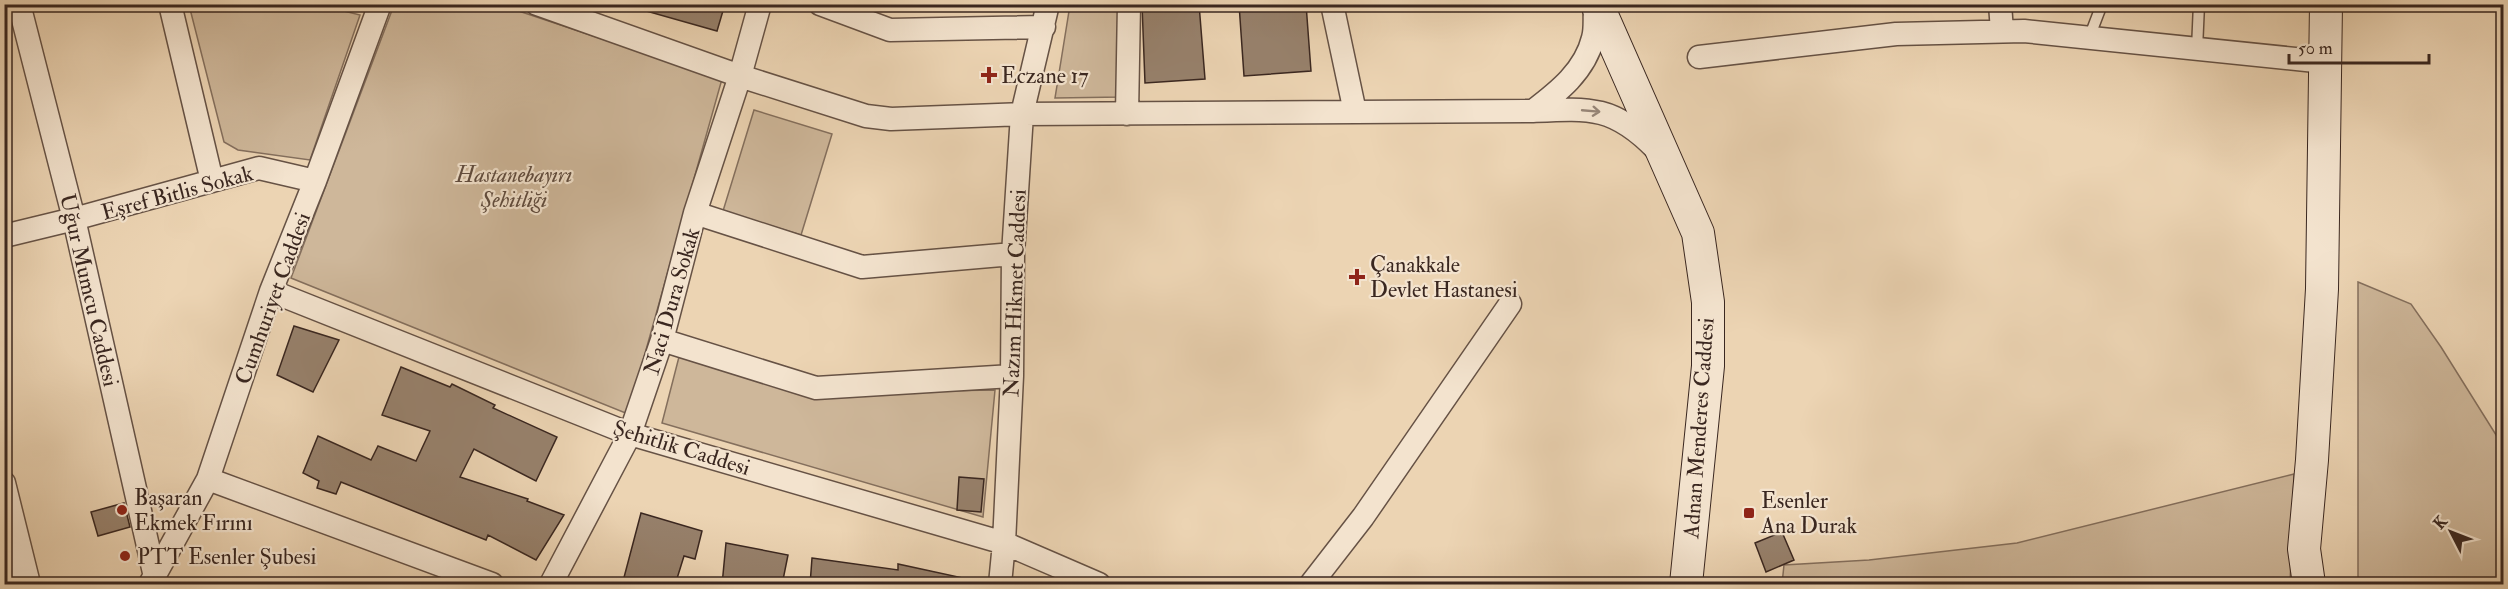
<svg xmlns="http://www.w3.org/2000/svg" width="2508" height="589" font-family="'IM FELL Double Pica',serif">
	<style>
		.green { fill: #ceb79a; stroke: #846f5d; stroke-width: 1.5 }
		.building { fill: #97816c; stroke: #3a2720; stroke-width: 1.5 }
		.lines { fill: none; stroke-linecap: round; stroke-linejoin: round }
		.lane-casing { stroke: #665245; stroke-width: 13 }
		.street-casing { stroke: #665245; stroke-width: 25 }
		.secondary-casing { stroke: #3a2720; stroke-width: 34 }
		.lane { stroke: #f3e3ce; stroke-width: 10 }
		.street { stroke: #f3e3ce; stroke-width: 22 }
		.secondary { stroke: #f3e3ce; stroke-width: 32 }
		.oneway { stroke: #968577 }
		.poi-dot { fill: #8f2418; stroke: #f3e3ce; stroke-width: 2 }
		.labels { text-anchor: middle; stroke-width: 4.5; stroke-linejoin: round; paint-order: stroke }
		.poi-label { font-size: 22px; fill: #3a2720; stroke: #f3e3ce; text-anchor: start }
		.park-label { font-size: 22px; font-style: italic; fill: #5f4b3e; stroke: #f3e3ce }
		.street-label { font-size: 22px; fill: #3a2720; stroke: #f3e3ce }
	</style>
	<rect width="100%" height="100%" fill="#ecd4b3"/>
	<filter id="stains"><feTurbulence type="fractalNoise" baseFrequency=".00333" numOctaves="4"/><feColorMatrix values="0 0 0 0 .2 0 0 0 0 .09 0 0 0 0 .02 0 0 0 .5 -.17"/></filter>
	<radialGradient id="worn" r=".72"><stop offset=".6" stop-color="#630" stop-opacity="0"/><stop offset="1" stop-color="#630" stop-opacity=".3"/></radialGradient>
	<!-- green -->
	<path class="green" d="M189,5H320L360,15L310,160L238,150L224,142Z
		M394,5H501L722,79L628,414L291,278Z
		M1070,5H1119L1122,97L1055,98Z
		M754,110L832,134L801,235L723,211Z
		M2358,282L2411,304L2441,347L2503,446V584H2496L2481,578L2461,584H2358Z
		M680,353L814,393L995,390L983,517L662,423Z
		M2294,474L2290,584H1782L1784,565L1869,560L2017,543Z"/>
	<!-- building -->
	<path class="building" d="M639,4H725L717,31L639,9Z
		M1142,4H1199L1205,79L1145,83Z
		M1239,4H1306L1311,71L1244,76Z
		M294,326L339,340L313,392L277,375Z
		M401,367L450,387L452,384L495,405L493,408L557,437L536,481L474,449L460,477L528,499L527,501L564,515L536,560L488,535L486,540L341,482L336,494L317,488L319,481L303,473L318,436L371,460L378,446L416,461L430,431L382,415Z
		M959,477L984,479L981,512L957,510Z
		M124,503L130,527L98,536L91,512Z
		M641,513L702,531L695,559L684,556L675,585H622Z
		M1782,532L1794,560L1766,572L1755,543Z
		M726,543L788,555L783,580L775,579L774,585H722Z
		M812,558L898,570V564L963,578L962,585H810Z"/>
	<g class="lines">
		<!-- lane casing -->
		<g class="lane-casing">
			<path id="lane" d="M2089,38L2102,4
				M2197,49L2199,4"/>
		</g>
		<!-- street casing -->
		<g class="street-casing">
			<path id="street" d="M19,4L74,219L155,577
				M170,4L212,181
				M537,4L740,76L866,116L891,119L1022,114L1533,111C1590,108 1614,106 1656,149
				M820,4L890,30L1044,27
				M1332,4L1355,112
				M2000,4L2002,31
				M1699,57L1896,34L2024,31L2325,62
				M1533,111C1558,92 1585,71 1593,38C1596,28 1594,15 1595,4
				M1127,114L1129,4
				M695,213L862,267L1013,254
				M4,236L74,219L259,168L315,181
				M271,291L630,434L1004,543L1099,584
				M662,340L816,388L1012,376
				M208,479L492,584
				M4,483L29,584
				M4,557L11,584
				M150,584L208,479L271,291L315,181L380,4
				M551,584L630,434L662,340L695,213L740,76L760,4
				M1000,584L1004,543L1012,376L1013,254L1022,114L1048,4
				M1311,584L1363,517L1510,304"/>
		</g>
		<!-- secondary casing -->
		<g class="secondary-casing">
			<path id="secondary" d="M1597,4L1698,233L1708,302V366L1686,584
				M2309,584L2304,549L2312,460L2322,289L2326,4"/>
		</g>
		<!-- lane -->
		<use href="#lane" class="lane"/>
		<!-- street -->
		<use href="#street" class="street"/>
		<!-- secondary -->
		<use href="#secondary" class="secondary"/>
	</g>
	<!-- one-way arrows -->
	<defs><path id="oneway-shaft" d="M-6 0H5M1.5-3L5.5 0L1.5 3" fill="none" stroke-width="1.6" stroke-linecap="round" stroke-linejoin="round" transform="scale(1.5)"/></defs>
	<use class="oneway" href="#oneway-shaft" transform="translate(1591 111) rotate(5)"/>
	<!-- markers -->
	<g class="poi-dot">
		<path d="M986 66h6v6h6v6h-6v6h-6v-6h-6v-6h6z"/>
		<path d="M1354 268h6v6h6v6h-6v6h-6v-6h-6v-6h6z"/>
		<circle cx="122" cy="510" r="6"/>
		<rect x="1743" y="507" width="12" height="12" rx="3"/>
		<circle cx="125" cy="556" r="6"/>
	</g>
	<g class="labels">
		<!-- poi labels -->
		<g class="poi-label">
			<text x="1001" y="83">Eczane 17</text>
			<text x="1370" y="272">Çanakkale<tspan x="1370" dy="25">Devlet Hastanesi</tspan></text>
			<text x="134" y="505">Başaran<tspan x="134" dy="25">Ekmek Fırını</tspan></text>
			<text x="1761" y="508">Esenler<tspan x="1761" dy="25">Ana Durak</tspan></text>
			<text x="137" y="564">PTT Esenler Şubesi</text>
		</g>
		<!-- park labels -->
		<g class="park-label">
			<text x="514" y="182">Hastanebayırı<tspan x="514" dy="25">Şehitliği</tspan></text>
		</g>
		<!-- street labels -->
		<g class="street-label">
			<text transform="translate(177 192) rotate(-15)" y="8">Eşref Bitlis Sokak</text>
			<text transform="translate(90 290) rotate(77)" y="8">Uğur Mumcu Caddesi</text>
			<text transform="translate(1014 293) rotate(-88)" y="8">Nazım Hikmet Caddesi</text>
			<text transform="translate(272 298) rotate(-70)" y="8">Cumhuriyet Caddesi</text>
			<text transform="translate(671 301) rotate(-74)" y="8">Naci Dura Sokak</text>
			<text transform="translate(1698 428) rotate(-86)" y="8">Adnan Menderes Caddesi</text>
			<text transform="translate(682 447) rotate(17)" y="8">Şehitlik Caddesi</text>
		</g>
	</g>
	<!-- margin -->
	<rect width="2508" height="589" fill="none" stroke="#ecd4b3" stroke-width="24"/>
	<rect x="6" y="6" width="2496" height="577" fill="none" stroke="#3a2720" stroke-width="3"/>
	<rect x="12" y="12" width="2484" height="565" fill="none" stroke="#3a2720" stroke-width="1.5"/>
	<!-- north arrow -->
	<g transform="translate(2451 532) rotate(312)" stroke="#f3e3ce" stroke-width="4.5" paint-order="stroke">
	<path d="M0-4.5L10 22L0 15L-10 22Z" fill="#3a2720"/>
	<text y="-9" font-size="16" font-weight="bold" text-anchor="middle" fill="#3a2720">K</text>
	</g>
	<!-- scale -->
	<path d="M2289 54v9h140v-9" fill="none" stroke="#3a2720" stroke-width="3"/>
	<text x="2298" y="54" font-size="18" fill="#3a2720" stroke="#f3e3ce" stroke-width="4.5" paint-order="stroke">50 m</text>
	<rect width="100%" height="100%" filter="url(#stains)"/>
	<rect width="100%" height="100%" fill="url(#worn)"/>
</svg>
